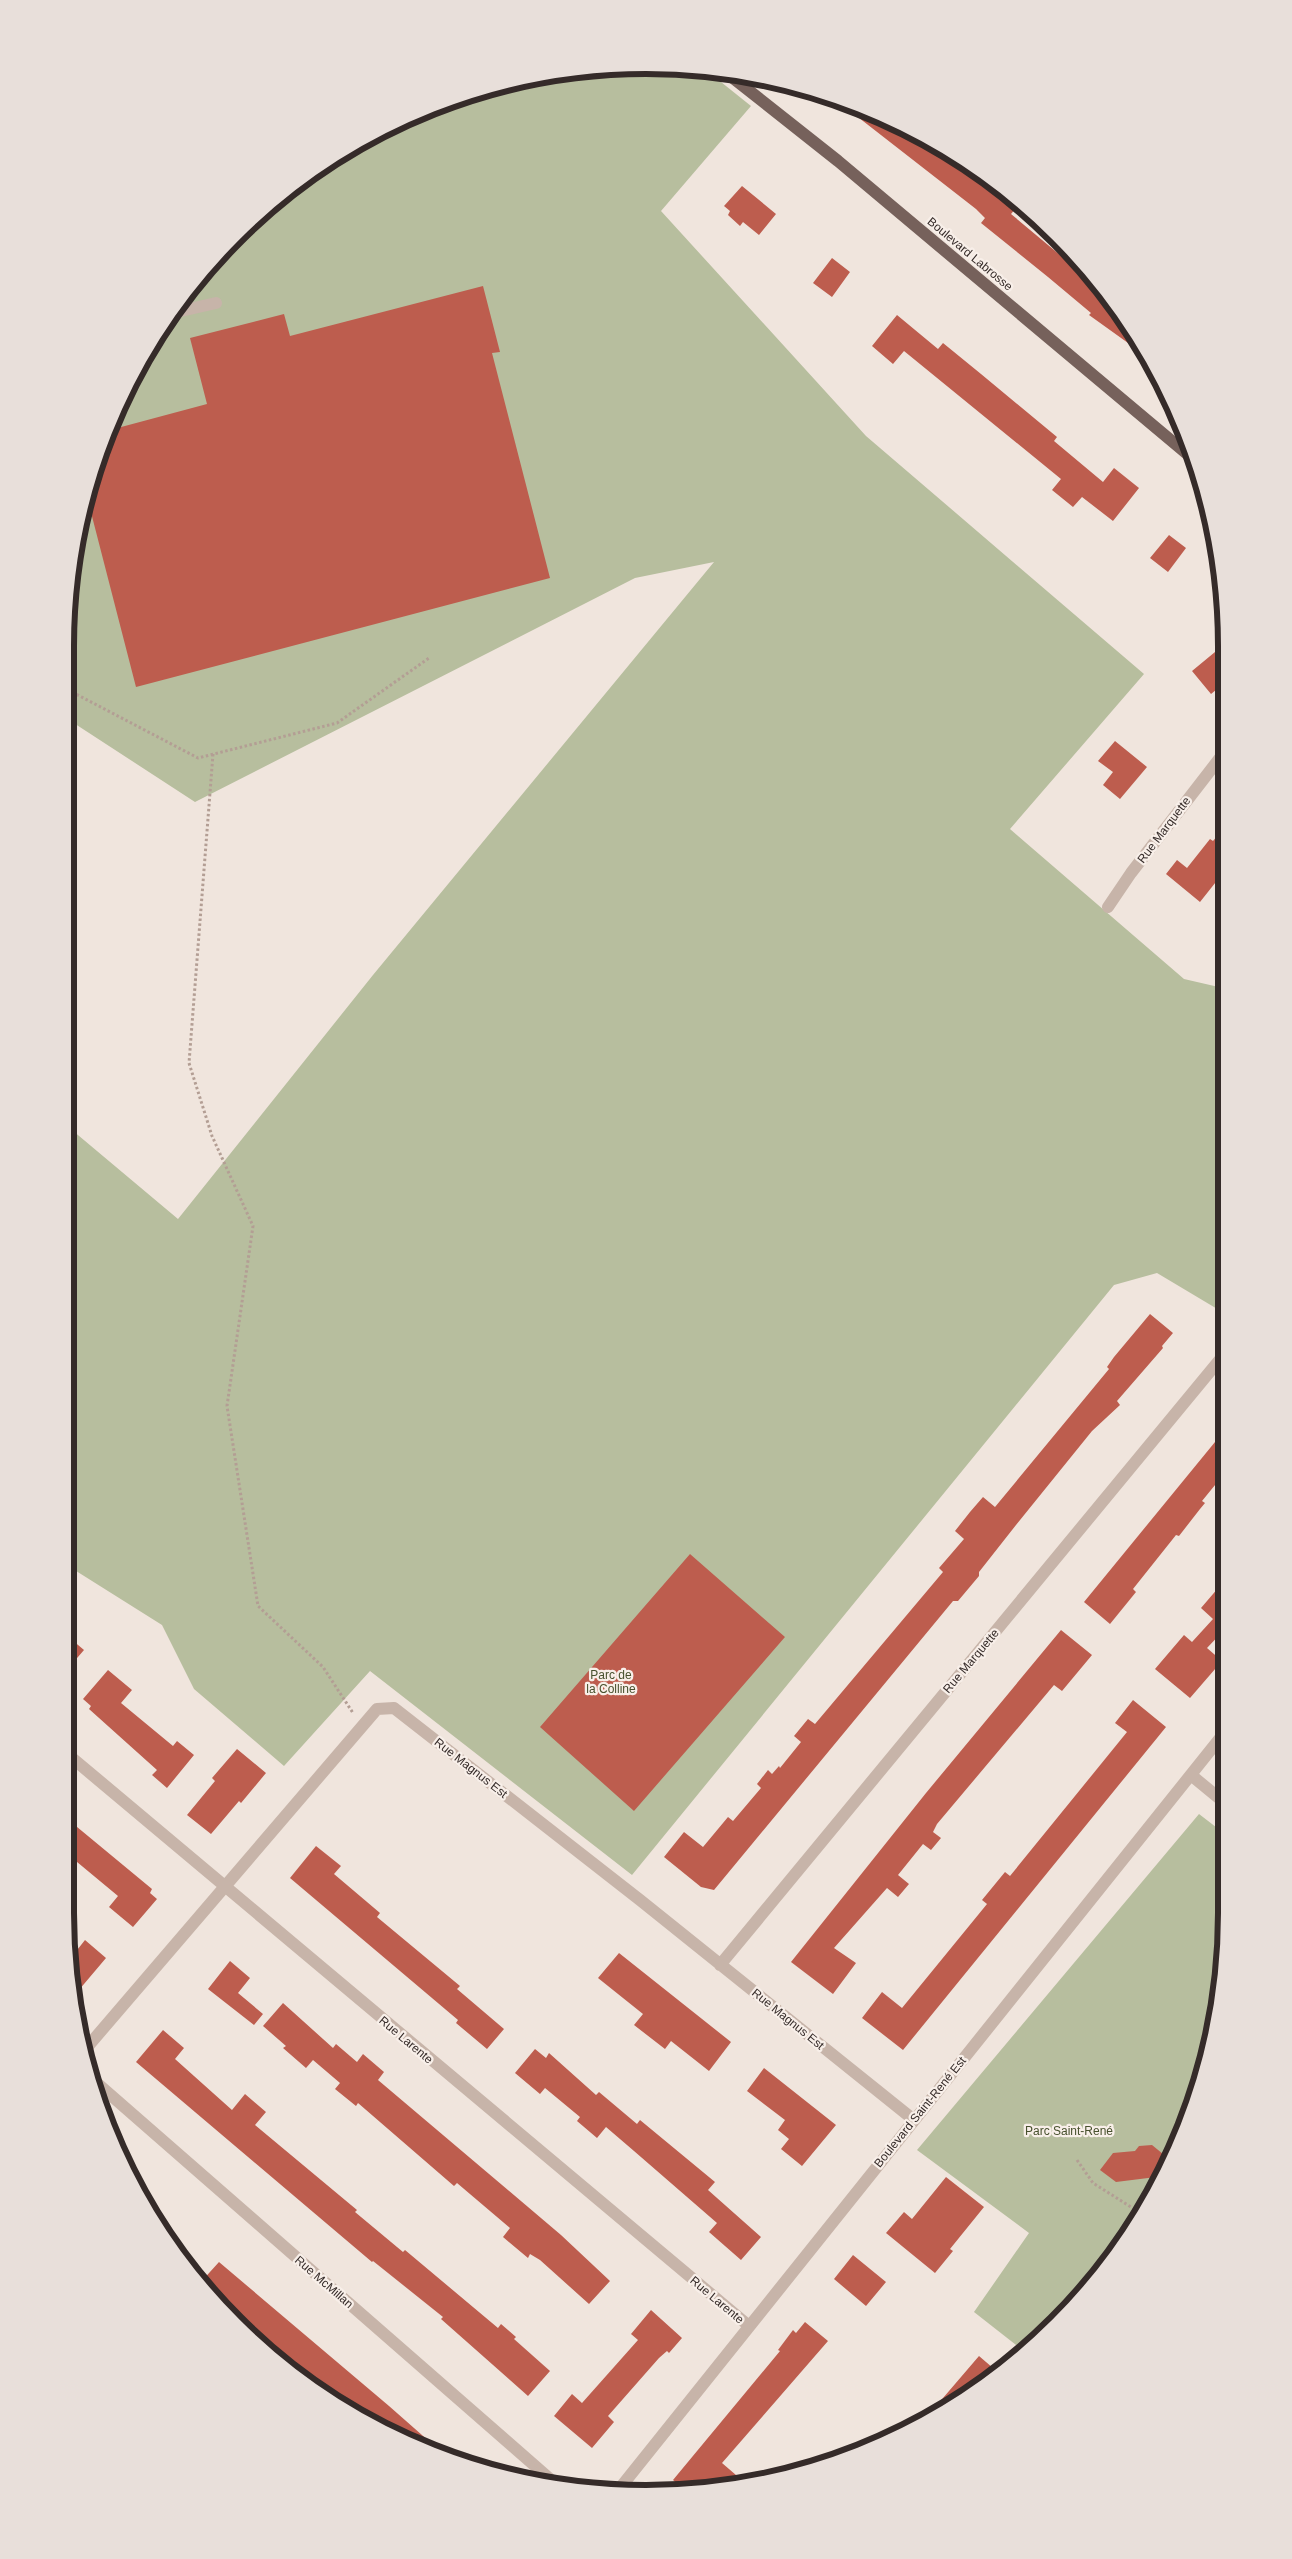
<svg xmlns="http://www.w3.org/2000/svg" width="1292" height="2559" font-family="Arial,sans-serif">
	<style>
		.green { fill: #b7be9e }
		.building { fill: #bd5d4e }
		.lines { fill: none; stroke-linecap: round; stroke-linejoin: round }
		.path { stroke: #b39e94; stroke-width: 3; stroke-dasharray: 2.5 2.5; stroke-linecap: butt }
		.minor { stroke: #c7b4a9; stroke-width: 12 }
		.major { stroke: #76615b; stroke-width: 12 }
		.labels { text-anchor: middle; stroke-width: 4.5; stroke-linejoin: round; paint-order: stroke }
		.street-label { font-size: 12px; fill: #352b29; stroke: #f8efe9 }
		.park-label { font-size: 12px; fill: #48512e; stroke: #f8efe9 }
		.rim { fill: none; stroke: #352b29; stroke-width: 6 }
	</style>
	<rect width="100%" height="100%" fill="#f0e5dd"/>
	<!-- green -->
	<path class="green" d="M684,66L706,70L751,106L661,211L866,436L1144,674L1010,829L1184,979L1223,988L1224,1313L1157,1273L1114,1285L632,1875L370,1671L284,1766L194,1689L162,1625L65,1564L66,1125L178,1219L373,975L714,562L635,578L195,802L66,718V608L85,496L125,389L185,293L263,209L355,143L459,96L570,70Z
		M1199,1814L1225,1834L1226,1951L1207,2063L1167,2170L1129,2236L1057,2324L1025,2352L974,2312L1029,2233L917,2150Z"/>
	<!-- building -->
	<path class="building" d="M847,104L903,125L954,157L1017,207L1011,214L1109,296L1142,353L1089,315L1091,313L1048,277L981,223L985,218L976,209L845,107Z
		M742,186L776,214L759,235L743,222L740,226L728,215L730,211L724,206Z
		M832,258L850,272L832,297L813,283Z
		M483,286L500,352L492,353L550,578L136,687L86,493L110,430L207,404L190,338L284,314L290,336Z
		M897,315L938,349L943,343L981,374L1057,437L1054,441L1103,482L1114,468L1139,488L1113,521L1082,497L1073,507L1052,490L1061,479L904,351L893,364L872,346Z
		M1169,535L1186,548L1168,572L1150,558Z
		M1215,652L1222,662V685L1211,694L1192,671Z
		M1115,741L1147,767L1120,799L1103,785L1113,772L1098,761Z
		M1223,829V873L1200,902L1166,874L1177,860L1187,868L1210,839L1213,841Z
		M1150,1314L1173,1333L1162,1346L1163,1348L1117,1401L1120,1405L1092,1431L1016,1525L979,1572V1576L958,1601H953L714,1890L701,1887L664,1857L684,1832L703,1847L728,1817L733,1821L761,1788L757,1784L768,1770L772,1774L779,1766L780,1768L801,1742L794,1736L808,1719L815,1724L943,1572L939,1568L964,1539L955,1531L970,1512L983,1497L995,1507L1109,1369L1107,1367L1114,1357Z
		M1224,1431V1474L1202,1501L1205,1503L1200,1509L1179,1536L1176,1535L1133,1589L1136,1592L1110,1624L1084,1602Z
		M690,1554L785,1637L634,1811L540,1727Z
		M1225,1580V1629L1207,1648L1222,1661L1190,1698L1155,1669L1184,1635L1192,1642L1213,1619L1201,1608Z
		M1061,1630L1092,1655L1062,1691L1054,1685L937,1824L933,1832L941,1838L931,1850L923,1844L898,1875L909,1884L898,1897L887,1888L834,1948L856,1963L833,1994L791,1962L926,1793Z
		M65,1634L84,1650L65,1672Z
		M108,1670L132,1690L121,1703L173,1746L177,1741L194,1755L167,1788L152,1775L157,1770L89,1709L91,1706L83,1699Z
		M1133,1700L1166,1727L903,2050L862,2018L882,1992L902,2008L987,1904L982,1900L1005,1872L1010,1876L1127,1732L1115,1723Z
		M237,1749L266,1773L241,1803L239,1801L211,1834L187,1815L215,1781L212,1778Z
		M65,1817L152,1889L150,1893L157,1899L133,1927L109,1907L118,1896L65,1852Z
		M316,1846L341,1866L334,1874L380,1913L377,1917L460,1986L457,1989L504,2029L487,2049L456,2023L458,2020L290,1878Z
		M85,1940L106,1958L73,1997L70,1959Z
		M619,1953L731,2042L709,2071L671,2041L665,2049L634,2025L643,2014L598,1978Z
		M230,1961L250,1978L238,1993L263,2014L254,2025L208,1989Z
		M283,2003L333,2048L336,2044L357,2062L363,2054L384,2072L378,2080L561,2235L610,2281L589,2304L540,2260L530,2254L528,2258L503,2237L510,2228L457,2183L454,2186L358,2103L356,2106L335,2089L340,2083L313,2060L306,2068L283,2048L286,2046L263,2026Z
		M163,2030L184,2048L175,2059L232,2110L245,2094L266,2112L255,2125L357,2210L355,2212L403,2252L405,2250L498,2328L501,2324L516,2337L514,2339L550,2371L528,2396L441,2319L443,2317L373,2261L372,2262L136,2062Z
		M535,2049L546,2058L549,2053L596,2095L599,2092L637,2124L640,2120L715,2182L708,2190L761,2237L741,2260L709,2232L717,2223L634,2151L606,2127L597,2138L577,2121L580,2117L545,2088L540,2094L515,2073Z
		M764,2068L836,2125L802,2166L781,2149L789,2139L778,2130L785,2120L747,2091Z
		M1152,2145L1163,2154L1164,2168L1156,2177L1116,2182L1100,2170L1113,2153L1135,2151L1139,2146Z
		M946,2177L984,2207L950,2249L953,2251L935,2273L886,2233L904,2212L912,2219Z
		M853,2255L886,2282L866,2306L834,2279Z
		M219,2262L389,2406L439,2450L437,2454L423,2450L356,2414L300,2366L298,2369L254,2331L200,2283Z
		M651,2310L682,2338L669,2353L667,2351L659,2358L608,2416L614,2422L592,2448L554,2416L572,2394L582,2403L638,2340L631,2334Z
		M805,2322L828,2341L722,2463L736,2475L725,2488L685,2490L673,2480L780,2351L778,2350L793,2330L796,2333Z
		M979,2356L1000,2374L934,2415L931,2412Z"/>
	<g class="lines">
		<!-- path -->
		<path class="path" d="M66,668L72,692L198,758L337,723L429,658
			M213,754L189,1063L212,1136L253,1226L227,1406L258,1606L323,1667L353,1713
			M1077,2160L1093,2183L1142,2214"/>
		<!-- minor -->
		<path class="minor" d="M172,313L216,303
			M1108,907L1131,873L1223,754
			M65,1752L749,2326
			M1191,1775L1225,1803
			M720,1965L1222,1357
			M83,2052L377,1709L394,1708L640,1900L914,2120
			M90,2077L558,2486
			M616,2493L1225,1732"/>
		<!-- major -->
		<path class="major" d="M728,74L838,161L1192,458"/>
	</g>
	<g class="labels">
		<!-- street labels -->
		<g class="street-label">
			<text transform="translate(970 254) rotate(40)" y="4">Boulevard Labrosse</text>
			<text transform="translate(1164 830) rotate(-53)" y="4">Rue Marquette</text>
			<text transform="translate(971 1661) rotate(-50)" y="4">Rue Marquette</text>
			<text transform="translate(471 1768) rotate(38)" y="4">Rue Magnus Est</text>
			<text transform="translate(788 2019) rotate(39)" y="4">Rue Magnus Est</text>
			<text transform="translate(406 2040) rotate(40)" y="4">Rue Larente</text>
			<text transform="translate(920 2112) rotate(-51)" y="4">Boulevard Saint-René Est</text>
			<text transform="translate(324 2282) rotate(41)" y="4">Rue McMillan</text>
			<text transform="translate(717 2300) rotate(40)" y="4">Rue Larente</text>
		</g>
		<!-- park labels -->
		<g class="park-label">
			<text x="611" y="1679">Parc de<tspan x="611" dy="14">la Colline</tspan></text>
			<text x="1069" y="2135">Parc Saint-René</text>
		</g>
	</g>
	<!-- crop -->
	<path d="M0 0H1292V2559H0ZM646 74H646A572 572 0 0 1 1218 646V1913A572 572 0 0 1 646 2485H646A572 572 0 0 1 74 1913V646A572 572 0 0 1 646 74Z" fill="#e8dfda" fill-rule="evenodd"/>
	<path class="rim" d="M646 74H646A572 572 0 0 1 1218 646V1913A572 572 0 0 1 646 2485H646A572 572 0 0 1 74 1913V646A572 572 0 0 1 646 74Z"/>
</svg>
